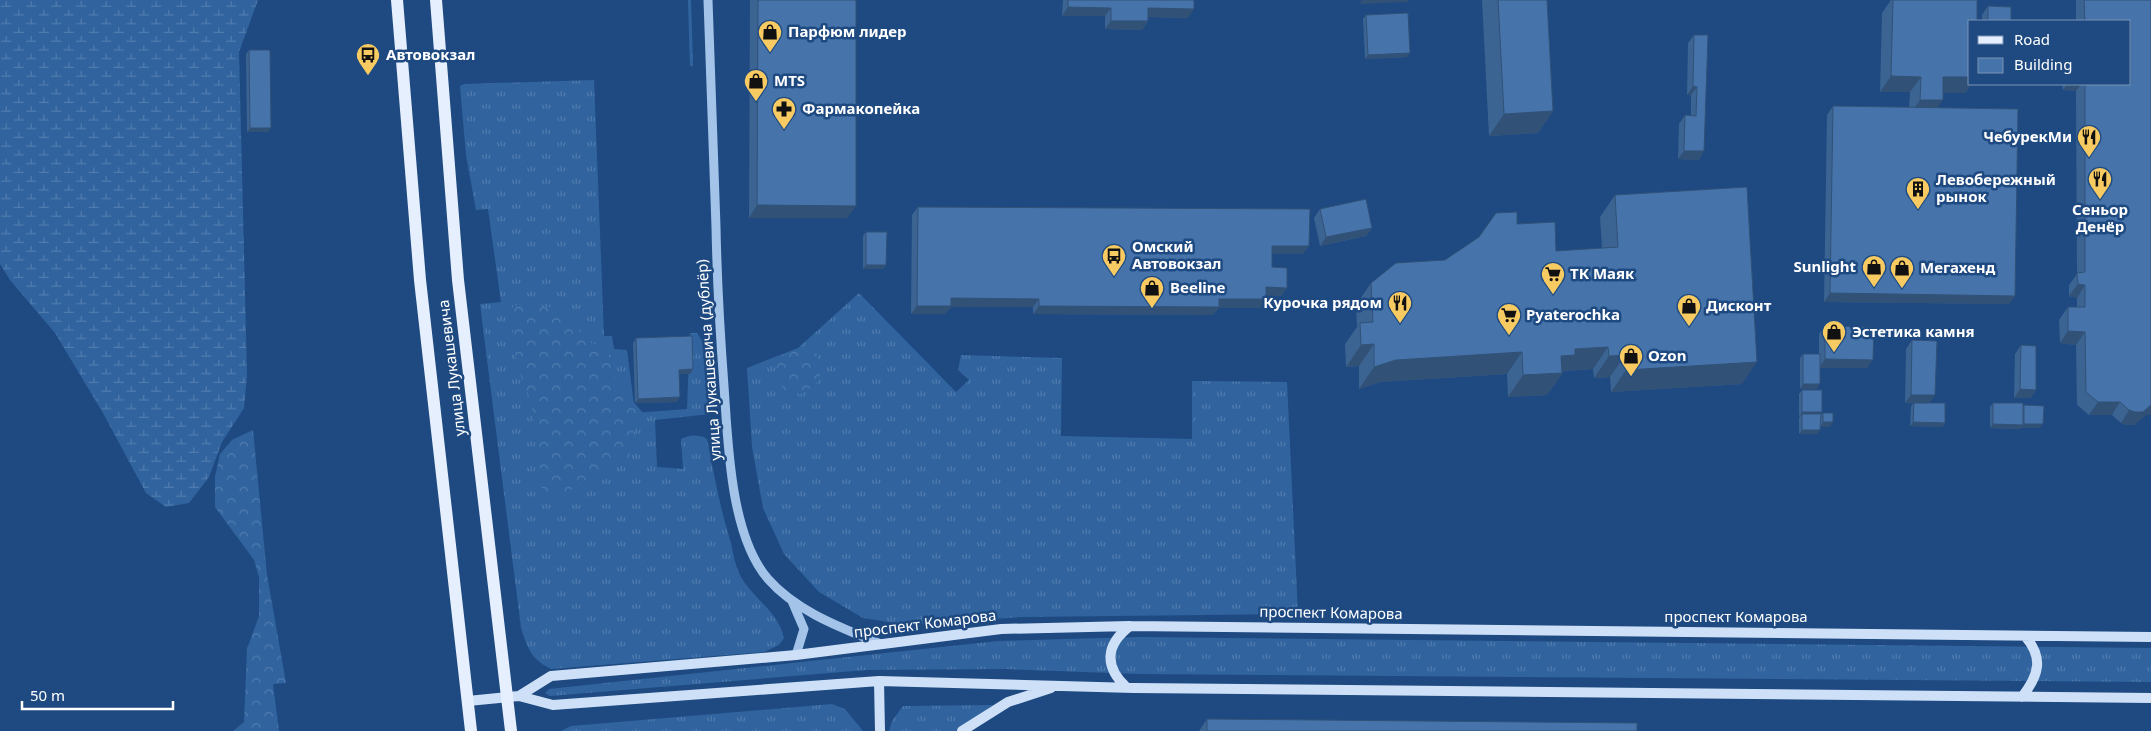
<svg xmlns="http://www.w3.org/2000/svg" width="2151" height="731" font-family="'Noto Sans',sans-serif">
	<style>
		.grass { fill: url(#grass-tufts) }
		.forest { fill: url(#forest-crowns) }
		.wetland { fill: url(#wetland-marsh) }
		.lines { fill: none; stroke-linecap: round; stroke-linejoin: round }
		.tertiary { stroke: #a3c3e9; stroke-width: 9 }
		.secondary { stroke: #cee0f7; stroke-width: 10 }
		.primary { stroke: #e6effe; stroke-width: 12 }
		.wall { fill: #3c6492 }
		.shaded-wall { fill: #315177 }
		.building { fill: #4674aa; stroke: #315177 }
		.labels { text-anchor: middle; stroke-width: 5; stroke-linejoin: round; paint-order: stroke }
		.poi-label { font-size: 15px; font-weight: bold; fill: #fff; stroke: #1e4a81; text-anchor: start }
		.street-label { font-size: 15px; fill: #fff; stroke: #1e4a81 }
	</style>
	<defs>
		<pattern id="grass-tufts" width="24" height="20" patternUnits="userSpaceOnUse" patternTransform="scale(1.25)"><rect width="24" height="20" fill="#31649f"/><path d="M3 7l-1-3M5 7V3M7 7l1-3M15 17l-1-3M17 17v-4M19 17l1-3" fill="none" stroke="#507bad"/></pattern>
		<pattern id="forest-crowns" width="20" height="18" patternUnits="userSpaceOnUse" patternTransform="scale(1.25)"><rect width="20" height="18" fill="#31649f"/><path d="M2 6a3 3 0 1 1 6 0M12 15a3 3 0 1 1 6 0" fill="none" stroke="#507bad"/></pattern>
		<pattern id="wetland-marsh" width="20" height="14" patternUnits="userSpaceOnUse" patternTransform="scale(1.25)"><rect width="20" height="14" fill="#31649f"/><path d="M1 5h8M5 5V1M11 12h8M15 12V8" fill="none" stroke="#507bad"/></pattern>
	</defs>
	<rect width="100%" height="100%" fill="#1e4a81"/>
	<!-- grass -->
	<path class="grass" d="M688,0H691L693,66H690Z
		M594,80L604,336H612L614,349L627,350L635,413L687,409L690,333H697L702,341L710,414L655,420L657,467L683,469L681,439C690,435 698,434 707,439C714,474 720,509 731,543C733,553 735,564 739,573C750,597 778,610 784,638L779,645L764,652L551,669C531,659 528,649 521,628L480,304L501,302L488,209L476,210L466,155L460,86L464,84Z
		M859,293L956,392L969,380L958,370L961,355L1062,358L1061,436L1192,439V381L1287,382L1298,614L1021,617L907,625L863,618L819,592L784,554L763,508L752,447L747,368L798,348Z
		M1140,637L2151,648V682L1139,674L1006,669L866,670L550,696L545,693L549,689L998,641Z
		M832,704L845,709L863,731H561L571,726Z
		M993,705L956,731H889L892,721L903,706Z"/>
	<!-- forest -->
	<path class="forest" d="M513,305L550,307L573,317L583,340L607,348L616,382L644,414L636,422L634,443L627,461L609,467L597,480L579,483L564,496L548,500L537,478L540,467L531,401L518,369L513,340Z
		M803,348L817,355C824,379 821,382 801,394L786,392L775,375L777,358Z
		M253,430L267,575L286,683L273,684L279,731H233L244,722L247,649L259,616V577L254,560L215,507V477L220,454L232,440Z"/>
	<!-- wetland -->
	<path class="wetland" d="M0,0H258L239,52L247,375L244,408L222,442L209,477L189,503L166,507L146,493L103,413L55,333L10,280L0,264Z"/>
	<g class="lines">
		<!-- tertiary -->
		<path class="tertiary" d="M708,0C711,76 713,151 716,227C717,280 720,333 724,386C728,442 730,535 768,579C797,612 842,628 881,644
			M792,601L804,629L796,655"/>
		<!-- secondary -->
		<path class="secondary" d="M879,681L880,731
			M1127,688C1104,667 1105,645 1130,626
			M519,696L551,676L796,655L1001,629L1130,626L2151,637
			M2022,697C2039,675 2044,658 2025,636
			M468,701L519,696L553,705L879,681L1134,688L2151,698
			M962,731L1008,702L1051,688"/>
		<!-- primary -->
		<path class="primary" d="M397,0L420,280L471,731
			M436,0L458,280L511,731"/>
	</g>
	<!-- wall -->
	<path class="wall" d="M750,0H856L847,218H749Z
		M1063,0H1194L1188,18L1148,17V21L1142,30L1105,29V16H1062Z
		M1482,0H1547L1553,111L1538,133L1489,136Z
		M1891,0H1977L1970,84H1972L1965,93H1943L1937,108L2015,296L2009,304L1824,302L1827,115L1833,106L1909,107L1910,92H1880L1882,13Z
		M2076,0H2151V415H2146L2134,425H2127L2121,423L2112,415H2089L2077,405L2076,345L2060,343L2059,320L2068,307H2077V298L2069,296V285L2077,274L2076,91L2063,90L2062,84H2130V21H2076Z
		M1988,6L2011,21H1982V15Z
		M1366,15L1410,53L1407,57L1365,59L1363,19Z
		M1694,35L1704,151L1699,160L1678,159L1679,124L1685,115H1691V95H1687L1688,43Z
		M249,50L268,132H247L246,54Z
		M1615,195L1742,384L1611,392L1610,377L1594,378L1593,369L1564,371L1547,395L1508,397L1507,374L1380,382L1359,389V366L1346,367L1345,344L1357,327L1356,305L1371,283L1445,260L1517,224L1556,251L1602,248L1600,217Z
		M918,207L1303,254H1272V267L1287,288L1281,296H1266L1260,308H1219L1213,315L1033,314V307H951L945,314H911L912,215Z
		M1320,209L1372,228L1366,236L1320,246L1314,218Z
		M866,232L886,265L883,269H863V236Z
		M1825,326L1867,368H1820L1817,389H1800V358L1803,354H1819V334Z
		M636,338L690,374H679L677,402L635,403L633,343Z
		M1912,340L1930,403L1945,423L1942,427L1910,426L1911,407L1913,403H1905L1906,349Z
		M2021,345L2036,390L2030,398H2014L2015,354Z
		M1802,390L1822,412L1821,415L1823,413L1830,427H1821L1820,430L1817,434H1799V418L1800,416H1799V394Z
		M1993,403L2023,407L2024,405L2040,428H2021V427L2020,429L1990,428V407Z
		M1207,719L1637,731H1199Z"/>
	<!-- shaded-wall -->
	<path class="shaded-wall" d="M1362,0H1409L1408,2L1359,4Z
		M1068,7L1111,8L1105,16H1062Z
		M1148,8L1194,9L1188,18L1143,17Z
		M1111,21H1148L1142,30L1105,29Z
		M1410,53L1407,57L1365,59L1368,55Z
		M1891,76L1921,77L1910,92H1880Z
		M1943,77H1970V84H1972L1965,93H1932Z
		M2067,84H2081L2076,91L2063,90Z
		M1693,86L1697,87L1691,95H1687Z
		M1920,100H1943L1931,116H1909Z
		M1553,111L1538,133L1489,136L1504,114Z
		M250,128H271L268,132H247Z
		M1684,151H1704L1699,160L1678,159Z
		M757,205L856,206L847,218H749Z
		M1372,228L1366,236L1320,246L1326,237Z
		M1272,246H1309L1303,254H1266Z
		M866,265H886L883,269H863Z
		M2078,284L2085,285L2077,298L2069,296Z
		M1266,287L1287,288L1281,296H1260Z
		M1830,293L2015,296L2009,304L1824,302Z
		M951,298L1039,299L1033,307H951L945,314H911L917,306Z
		M1219,299H1266L1260,308H1219L1213,315L1033,314L1039,306Z
		M2068,331L2085,332L2076,345L2060,343Z
		M1374,344L1359,366L1346,367L1361,345Z
		M1608,347L1593,369L1564,371L1547,395L1508,397L1523,375L1575,349Z
		M1522,352L1507,374L1380,382L1359,389L1374,367L1396,360Z
		M1625,355L1610,377L1594,378L1609,356Z
		M1825,359L1873,360L1867,368H1819Z
		M1757,362L1742,384L1611,392L1626,370Z
		M693,369L690,374H676L679,370Z
		M1803,384H1820L1817,389H1800Z
		M2020,389L2036,390L2030,398H2014Z
		M1911,395H1935L1929,404L1905,403Z
		M680,397L677,402L635,403L638,399Z
		M2098,402H2120L2112,415H2089Z
		M2151,405V415H2146L2134,425H2127L2121,423L2129,410Z
		M1802,412H1822L1819,417L1802,414L1800,416H1799Z
		M1823,422H1833L1830,427H1820Z
		M1913,422L1945,423L1942,427L1910,426Z
		M1993,424L2023,425L2020,429L1990,428Z
		M2024,424H2043L2040,428H2021Z
		M1802,430H1820L1817,434H1799Z"/>
	<!-- building -->
	<path class="building" d="M758,0H856V206L757,205Z
		M1068,0H1194V9L1148,8V21H1111V8L1068,7Z
		M1498,0H1547L1553,111L1504,114Z
		M1893,0H1977V21H1970V77H1943V100H1920L1921,77L1891,76Z
		M2084,0H2151V405L2143,412H2135L2129,410L2120,402H2098L2086,392L2085,332L2068,331V307H2085V285L2078,284L2077,273L2085,272V84H2130V21H2085Z
		M1988,6L2011,7V21H1988Z
		M1408,13L1410,53L1368,55L1366,15Z
		M1694,35H1708L1704,151H1684L1685,115L1696,116L1697,87L1693,86Z
		M249,50H270L271,128H250Z
		M1833,106L2018,109L2015,296L1830,293Z
		M1747,187L1757,362L1626,370L1625,355L1609,356L1608,347L1575,349V355L1561,356L1562,373L1523,375L1522,352L1396,360L1374,367V344L1361,345L1360,323L1373,322L1371,283L1396,263L1445,260L1479,237L1496,213L1517,212V224L1555,222L1556,251L1618,247L1615,195Z
		M1366,199L1372,228L1326,237L1320,209Z
		M918,207L1310,209L1309,246H1272V267L1287,268V288L1266,287V299H1219V307L1039,306V299L951,298V306H917Z
		M866,232H887L886,265H866Z
		M1825,326L1874,327L1873,360L1825,359Z
		M692,336L693,369L679,370L680,397L638,399L636,338Z
		M1912,340L1937,341L1935,395H1911Z
		M2021,345L2036,346V390L2020,389Z
		M1803,354H1820V384H1803Z
		M1802,390H1822V412H1802Z
		M1914,403H1945V423L1913,422Z
		M1993,403H2023V425L1993,424Z
		M2024,405L2044,406L2043,424H2024Z
		M1823,413H1833V422H1823Z
		M1802,414H1821L1820,430H1802Z
		M1207,719L1637,723V731H1207Z"/>
	<!-- icons -->
	<defs>
		<g id="shop-pin" transform="scale(1.25)"><path d="M0 17L-7.5 6A9.5 9.5 0 1 1 7.5 6Z" fill="#f8ca62" stroke="#1e4a81"/><path d="M-5-2.5h2.3a2.7 3.5 0 0 1 5.4 0H5L5.5 6h-11ZM-1.5-2.5h3a1.5 2.3 0 0 0-3 0Z" fill="#111"/></g>
		<g id="bus-pin" transform="scale(1.25)"><path d="M0 17L-7.5 6A9.5 9.5 0 1 1 7.5 6Z" fill="#f8ca62" stroke="#1e4a81"/><path d="M-5-6H5V4H4V6H2V4H-2V6H-4V4H-5ZM-3.5-4V0h7V-4ZM-3.5 1.2v1.5H-2V1.2ZM2 1.2v1.5H3.5V1.2Z" fill="#111"/></g>
		<g id="pharmacy-pin" transform="scale(1.25)"><path d="M0 17L-7.5 6A9.5 9.5 0 1 1 7.5 6Z" fill="#f8ca62" stroke="#1e4a81"/><path d="M-2-6h4v4h4v4h-4v4h-4v-4h-4v-4h4Z" fill="#111"/></g>
		<g id="restaurant-pin" transform="scale(1.25)"><path d="M0 17L-7.5 6A9.5 9.5 0 1 1 7.5 6Z" fill="#f8ca62" stroke="#1e4a81"/><path d="M-5-6h1v4h1v-4h1v4h1v-4h1v5L-1.5 .5V6h-2V.5L-5-1ZM5-6V6H3V1.5H1.5Q1.5-4 5-6Z" fill="#111"/></g>
		<g id="building-pin" transform="scale(1.25)"><path d="M0 17L-7.5 6A9.5 9.5 0 1 1 7.5 6Z" fill="#f8ca62" stroke="#1e4a81"/><path d="M-4-6H4V6H1V3H-1V6H-4ZM-2.5-4.3h1.7v1.8h-1.7ZM.8-4.3h1.7v1.8H.8ZM-2.5-1h1.7V.8h-1.7ZM.8-1h1.7V.8H.8Z" fill="#111"/></g>
		<g id="supermarket-pin" transform="scale(1.25)"><path d="M0 17L-7.5 6A9.5 9.5 0 1 1 7.5 6Z" fill="#f8ca62" stroke="#1e4a81"/><path d="M-6-5.5h2.5l.6 2H6L4.5 2H-2.5L-4.4-4H-6ZM-1.5 3.2a1.3 1.3 0 1 0 .1 0ZM3 3.2a1.3 1.3 0 1 0 .1 0Z" fill="#111"/></g>
	</defs>
	<g fill-rule="evenodd">
		<use href="#shop-pin" x="770" y="32"/>
		<use href="#bus-pin" x="368" y="55"/>
		<use href="#shop-pin" x="756" y="81"/>
		<use href="#pharmacy-pin" x="784" y="109"/>
		<use href="#restaurant-pin" x="2089" y="137"/>
		<use href="#restaurant-pin" x="2100" y="179"/>
		<use href="#building-pin" x="1918" y="189"/>
		<use href="#bus-pin" x="1114" y="256"/>
		<use href="#shop-pin" x="1874" y="267"/>
		<use href="#shop-pin" x="1902" y="268"/>
		<use href="#supermarket-pin" x="1553" y="274"/>
		<use href="#shop-pin" x="1152" y="288"/>
		<use href="#restaurant-pin" x="1400" y="303"/>
		<use href="#shop-pin" x="1689" y="306"/>
		<use href="#supermarket-pin" x="1509" y="315"/>
		<use href="#shop-pin" x="1834" y="332"/>
		<use href="#shop-pin" x="1631" y="356"/>
	</g>
	<g class="labels">
		<!-- poi labels -->
		<g class="poi-label">
			<text x="788" y="37">Парфюм лидер</text>
			<text x="386" y="60">Автовокзал</text>
			<text x="774" y="86">MTS</text>
			<text x="802" y="114">Фармакопейка</text>
			<text x="2072" y="142" text-anchor="end">ЧебурекМи</text>
			<text x="1936" y="185">Левобережный<tspan x="1936" dy="17">рынок</tspan></text>
			<text x="2100" y="215" text-anchor="middle">Сеньор<tspan x="2100" dy="17">Денёр</tspan></text>
			<text x="1132" y="252">Омский<tspan x="1132" dy="17">Автовокзал</tspan></text>
			<text x="1856" y="272" text-anchor="end">Sunlight</text>
			<text x="1920" y="273">Мегахенд</text>
			<text x="1570" y="279">ТК Маяк</text>
			<text x="1170" y="293">Beeline</text>
			<text x="1382" y="308" text-anchor="end">Курочка рядом</text>
			<text x="1706" y="311">Дисконт</text>
			<text x="1526" y="320">Pyaterochka</text>
			<text x="1852" y="337">Эстетика камня</text>
			<text x="1648" y="361">Ozon</text>
		</g>
		<!-- street labels -->
		<g class="street-label">
			<text transform="translate(709 360) rotate(-94)" y="5">улица Лукашевича (дублёр)</text>
			<text transform="translate(452 368) rotate(-97)" y="5">улица Лукашевича</text>
			<text transform="translate(1331 613) rotate(1)" y="5">проспект Комарова</text>
			<text x="1736" y="622">проспект Комарова</text>
			<text transform="translate(925 624) rotate(-7)" y="5">проспект Комарова</text>
		</g>
	</g>
	<!-- legend -->
	<rect x="1968" y="20" width="162" height="65" fill="#1e4a81" stroke="#7892b3"/>
	<rect x="1978" y="36" width="25" height="8" fill="#e6effe" stroke="#7892b3"/>
	<text x="2014" y="45" font-size="15" fill="#ffffff">Road</text>
	<rect x="1978" y="58" width="25" height="15" fill="#4674aa" stroke="#7892b3"/>
	<text x="2014" y="70" font-size="15" fill="#ffffff">Building</text>
	<!-- scale -->
	<path d="M22 701v8h151v-8" fill="none" stroke="#ffffff" stroke-width="2.5"/>
	<text x="30" y="701" font-size="15" fill="#ffffff" stroke="#1e4a81" stroke-width="4" paint-order="stroke">50 m</text>
</svg>
